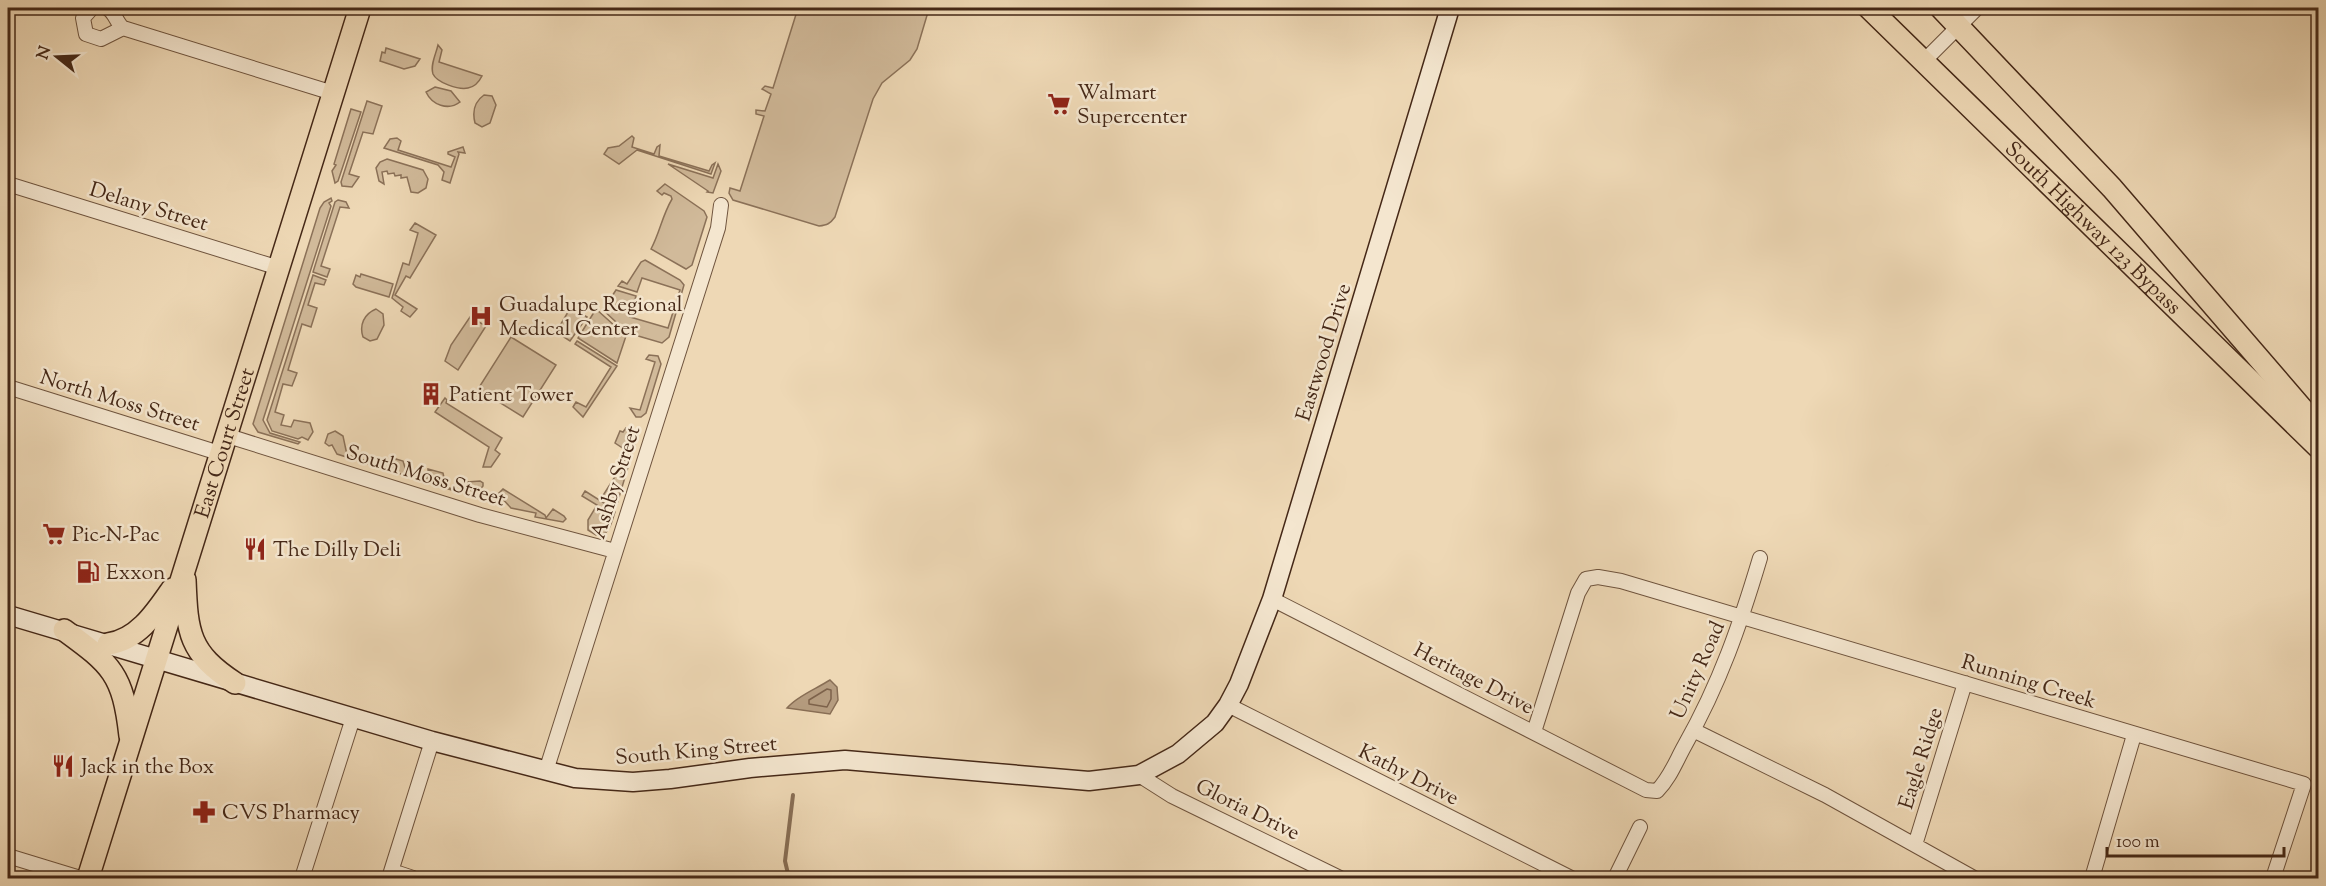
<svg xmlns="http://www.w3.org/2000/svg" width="2326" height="886" font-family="'Sorts Mill Goudy',serif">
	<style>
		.green { fill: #d1ba9a; stroke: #8b7158; stroke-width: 1.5 }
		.water { fill: #b59c7f; stroke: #886e55; stroke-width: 1.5 }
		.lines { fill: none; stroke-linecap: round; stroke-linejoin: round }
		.shore { stroke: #7d624b; stroke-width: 1.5 }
		.stream { stroke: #886e55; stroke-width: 4 }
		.street-casing { stroke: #6f543e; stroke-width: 16 }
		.secondary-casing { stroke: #452817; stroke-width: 21 }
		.primary-casing { stroke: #452817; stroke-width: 24 }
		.street { stroke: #f4e6cf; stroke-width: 14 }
		.secondary { stroke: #f4e6cf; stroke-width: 18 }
		.primary { stroke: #eed8b5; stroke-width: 21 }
		.labels { text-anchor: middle; stroke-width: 5; stroke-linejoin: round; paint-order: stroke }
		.poi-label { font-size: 21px; fill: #452817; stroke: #f4e6cf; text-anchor: start }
		.street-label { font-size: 21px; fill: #452817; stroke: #f4e6cf }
	</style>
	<rect width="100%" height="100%" fill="#eed8b5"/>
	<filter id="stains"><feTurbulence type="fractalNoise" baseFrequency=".00333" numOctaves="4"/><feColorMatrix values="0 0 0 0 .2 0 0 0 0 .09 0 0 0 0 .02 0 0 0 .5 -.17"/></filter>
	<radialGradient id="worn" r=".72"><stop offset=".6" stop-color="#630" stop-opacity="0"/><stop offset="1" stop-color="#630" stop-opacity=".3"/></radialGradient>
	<!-- green -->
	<path class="green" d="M798,8H927L928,12L917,49L910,60L882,83L873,99L835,217C830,224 827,225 819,226L733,200L729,193L730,188L740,191L764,116L756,114V110L765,111L771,94L762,89L765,86L773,88Z
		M438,45L442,50L439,62L482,76C479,82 474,87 468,88C459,90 437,83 433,74C430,65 436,54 438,45Z
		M386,48L420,59L415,66L404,69L380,61L382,52L385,53Z
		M435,87L451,91L460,102C448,111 432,105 426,92Z
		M484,95L492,96L496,105L490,123L482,127L475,123C472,111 474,102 484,95Z
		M367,101L382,106L373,134L363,132L349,174L359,177L352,187L342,186L341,182Z
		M351,109L361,112L338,181L335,183L332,171L336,165L334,164Z
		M632,136L634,138L632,147L654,154L657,147L660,145L659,156L709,171L712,165L715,163L711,174L637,150L619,164L604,154L608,148L619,146Z
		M397,138L401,141L398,150L451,167L455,157L448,154V152L463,147L465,153L458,152L459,154L450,183L442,180L444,172L438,165L384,148L390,139Z
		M387,159L423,170L428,179L426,188L418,193L411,192L407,177L401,178V175L395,176L394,173L388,174L387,171L382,172L384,184L379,181L376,168L380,162Z
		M668,164L713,178L718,164L721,171L713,193L707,192L708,191Z
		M665,184L704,211L707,217L692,265L686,269L651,249C660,232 662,216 672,199L671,196L664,193L662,195L657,191Z
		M331,198L332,201L329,203L331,206L263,420L270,433L300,442L298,444L258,432L253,424L320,208L324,202Z
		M338,200L346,202L349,208L340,207L321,266L330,269L327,277L313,272L335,202Z
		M415,223L436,235L410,278L406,276L395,295L417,309L410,317L401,311L403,307L392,298L403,263L409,265L418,233L410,230Z
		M645,260L680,280L684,285L669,337L662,343L628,333L603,310L616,290L636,296L630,317L668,328L680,290L642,278L637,292L618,286L622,281L627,284L641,262Z
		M361,274L393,284L389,297L356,287L353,284L356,275L360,277Z
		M313,275L326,280L324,285L315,283L308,305L317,308L311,327L302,324L288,370L297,373L292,386L283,384L275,412L284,415L281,425L291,427L294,420L310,423L313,432L308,440L302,437L298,439L272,431L267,420Z
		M571,307L587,317L570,341L556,332Z
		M376,309L383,314L384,325L377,339L370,341L363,337C359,325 364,314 376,309Z
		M596,309L626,336L617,363L578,338Z
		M470,317L486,326L458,370L445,361L451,345Z
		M511,337L556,365L523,417L478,389Z
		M577,341L617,366L583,417L573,407L576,402L586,407L611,367L575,344Z
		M649,355L658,356L661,364L646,413L641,417H636L630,408L640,410L655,362L646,359Z
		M445,398L447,400L446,403L502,438L495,450L500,454L491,467H483L489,447L435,412Z
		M626,428L634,431L631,433L635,434L636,432L637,437L617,504H614L602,497L630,453L615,443L620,431L623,432Z
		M335,431L343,436L347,455L389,468L394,467L393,458L403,461L407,474L423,479L428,478V469L443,473L446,487L462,492L468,490L467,482L480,481L483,483V486L475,495L471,490L461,493L337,454L332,445L329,446L325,443L328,434Z
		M503,489L545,515L546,518L553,509L564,516L566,519L563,522L535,517L536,513L511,508L498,494Z
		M585,491L612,508L615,512C611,523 610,536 596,535L588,530V520L597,505L582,496Z"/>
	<!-- water -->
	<path class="water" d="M830,680L837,687L838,700L830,714L787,708C797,696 816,689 830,680Z"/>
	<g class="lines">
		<!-- shore -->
		<path class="shore" d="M827,689L831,690V699L827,707L809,704V700Z"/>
		<!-- stream -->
		<path class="stream" d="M789,878L785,861L793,795"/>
		<!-- street casing -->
		<g class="street-casing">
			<path id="street" d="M92,8L83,18L86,34L101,39L123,28
				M107,8C115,12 116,22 123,28L333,93
				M1923,62L1977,8
				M8,184L279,268
				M8,387L219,453
				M225,435L480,515L615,551
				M1272,599L1646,790L1657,791C1670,778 1676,761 1685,745C1720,683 1740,625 1760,558
				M1228,705L1571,878
				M1693,730L1825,795L1974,878
				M1534,732L1578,593L1586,579L1598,577L1621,581L2304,784L2273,878
				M546,771L718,228L721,205
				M1139,775L1172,796L1340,878
				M1915,845L1965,683
				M8,856L80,878
				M392,871L413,878
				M302,878L353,718
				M389,878L432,741
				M1615,878L1640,827
				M2092,878L2134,735"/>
		</g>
		<!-- secondary casing -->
		<g class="secondary-casing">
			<path id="secondary" d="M8,615L432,741L575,778L633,782L670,779L750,768L845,760L1089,781L1139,775L1178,754L1215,723L1228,705L1239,684L1272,599L1450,8"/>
		</g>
		<!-- primary casing -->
		<g class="primary-casing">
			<g id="primary">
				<path id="s1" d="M1869,8L2318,447"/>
				<path d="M1941,8L2112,188L2318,427"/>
				<path d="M185,580C187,633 189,653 235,683"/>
				<path d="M64,630C112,665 123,674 130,736"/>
				<path d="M108,644C138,640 156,612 172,589"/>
				<path id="s2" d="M88,878L360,8"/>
			</g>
		</g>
		<!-- street -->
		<use href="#street" class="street"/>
		<!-- secondary -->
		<use href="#secondary" class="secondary"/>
		<!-- primary -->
		<use href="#primary" class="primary"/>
	</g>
	<!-- icons -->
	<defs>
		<g id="supermarket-bare" transform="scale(1.8)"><path d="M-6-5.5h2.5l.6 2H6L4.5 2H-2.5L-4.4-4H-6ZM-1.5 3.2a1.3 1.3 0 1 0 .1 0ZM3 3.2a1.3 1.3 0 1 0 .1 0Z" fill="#8f2418" stroke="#f4e6cf" stroke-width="2.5" paint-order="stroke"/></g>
		<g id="hospital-bare" transform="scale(1.8)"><path d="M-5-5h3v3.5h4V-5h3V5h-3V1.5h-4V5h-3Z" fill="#8f2418" stroke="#f4e6cf" stroke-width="2.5" paint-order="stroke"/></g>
		<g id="building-bare" transform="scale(1.8)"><path d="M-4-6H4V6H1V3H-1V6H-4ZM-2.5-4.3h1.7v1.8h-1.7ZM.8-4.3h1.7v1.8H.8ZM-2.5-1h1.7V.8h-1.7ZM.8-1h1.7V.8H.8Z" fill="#8f2418" stroke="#f4e6cf" stroke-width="2.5" paint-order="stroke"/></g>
		<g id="restaurant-bare" transform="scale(1.8)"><path d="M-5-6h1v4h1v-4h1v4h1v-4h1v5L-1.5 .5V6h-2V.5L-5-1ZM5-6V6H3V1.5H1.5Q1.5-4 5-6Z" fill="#8f2418" stroke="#f4e6cf" stroke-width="2.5" paint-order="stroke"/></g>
		<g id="fuel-bare" transform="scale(1.8)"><path d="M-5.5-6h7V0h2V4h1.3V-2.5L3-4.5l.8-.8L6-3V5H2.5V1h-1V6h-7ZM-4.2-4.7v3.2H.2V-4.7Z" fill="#8f2418" stroke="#f4e6cf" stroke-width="2.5" paint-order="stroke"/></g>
		<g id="pharmacy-bare" transform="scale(1.8)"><path d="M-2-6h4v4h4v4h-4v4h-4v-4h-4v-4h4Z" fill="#8f2418" stroke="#f4e6cf" stroke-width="2.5" paint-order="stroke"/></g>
	</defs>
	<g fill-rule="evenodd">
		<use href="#supermarket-bare" x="1059" y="104"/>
		<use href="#hospital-bare" x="481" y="316"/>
		<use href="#building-bare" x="431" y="394"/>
		<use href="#supermarket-bare" x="54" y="534"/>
		<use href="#restaurant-bare" x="255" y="549"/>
		<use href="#fuel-bare" x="88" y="572"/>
		<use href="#restaurant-bare" x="63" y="766"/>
		<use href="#pharmacy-bare" x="204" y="812"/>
	</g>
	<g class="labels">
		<!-- poi labels -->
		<g class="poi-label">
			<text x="1077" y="99">Walmart<tspan x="1077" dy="24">Supercenter</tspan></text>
			<text x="499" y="311">Guadalupe Regional<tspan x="499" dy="24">Medical Center</tspan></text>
			<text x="449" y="401">Patient Tower</text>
			<text x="72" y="541">Pic-N-Pac</text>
			<text x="273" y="556">The Dilly Deli</text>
			<text x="106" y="579">Exxon</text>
			<text x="81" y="773">Jack in the Box</text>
			<text x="222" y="819">CVS Pharmacy</text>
		</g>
		<!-- street labels -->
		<g class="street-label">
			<text transform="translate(149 206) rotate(17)" y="7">Delany Street</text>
			<text dy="7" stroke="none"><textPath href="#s1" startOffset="314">South Highway 123 Bypass</textPath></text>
			<text transform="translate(1323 352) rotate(-73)" y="7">Eastwood Drive</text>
			<text transform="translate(120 400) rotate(17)" y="7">North Moss Street</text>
			<text dy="7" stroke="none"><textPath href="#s2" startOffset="456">East Court Street</textPath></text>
			<text transform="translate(426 475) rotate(17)" y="7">South Moss Street</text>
			<text transform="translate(615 482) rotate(-72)" y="7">Ashby Street</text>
			<text transform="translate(1697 670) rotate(-66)" y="7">Unity Road</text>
			<text transform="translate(1474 678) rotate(27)" y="7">Heritage Drive</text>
			<text transform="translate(2029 681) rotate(17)" y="7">Running Creek</text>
			<text transform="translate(696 750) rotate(-5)" y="7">South King Street</text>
			<text transform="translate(1920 758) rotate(-73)" y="7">Eagle Ridge</text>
			<text transform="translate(1409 774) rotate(27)" y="7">Kathy Drive</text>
			<text transform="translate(1248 809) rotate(26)" y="7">Gloria Drive</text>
		</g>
	</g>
	<!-- margin -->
	<rect width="2326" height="886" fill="none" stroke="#eed8b5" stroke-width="30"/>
	<rect x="9" y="9" width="2308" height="868" fill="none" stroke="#452817" stroke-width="3"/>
	<rect x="15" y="15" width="2296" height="856" fill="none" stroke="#452817" stroke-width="1.5"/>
	<!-- north arrow -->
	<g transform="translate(57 57) rotate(288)" stroke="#f4e6cf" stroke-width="4.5" paint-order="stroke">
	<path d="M0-4.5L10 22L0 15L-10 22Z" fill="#452817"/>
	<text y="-9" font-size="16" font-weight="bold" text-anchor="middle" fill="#452817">N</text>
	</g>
	<!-- scale -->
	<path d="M2107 847v9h177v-9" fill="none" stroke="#452817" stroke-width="3"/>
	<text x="2116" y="847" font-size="18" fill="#452817" stroke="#f4e6cf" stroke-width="4.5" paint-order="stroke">100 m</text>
	<rect width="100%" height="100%" filter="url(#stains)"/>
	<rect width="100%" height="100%" fill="url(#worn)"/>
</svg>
